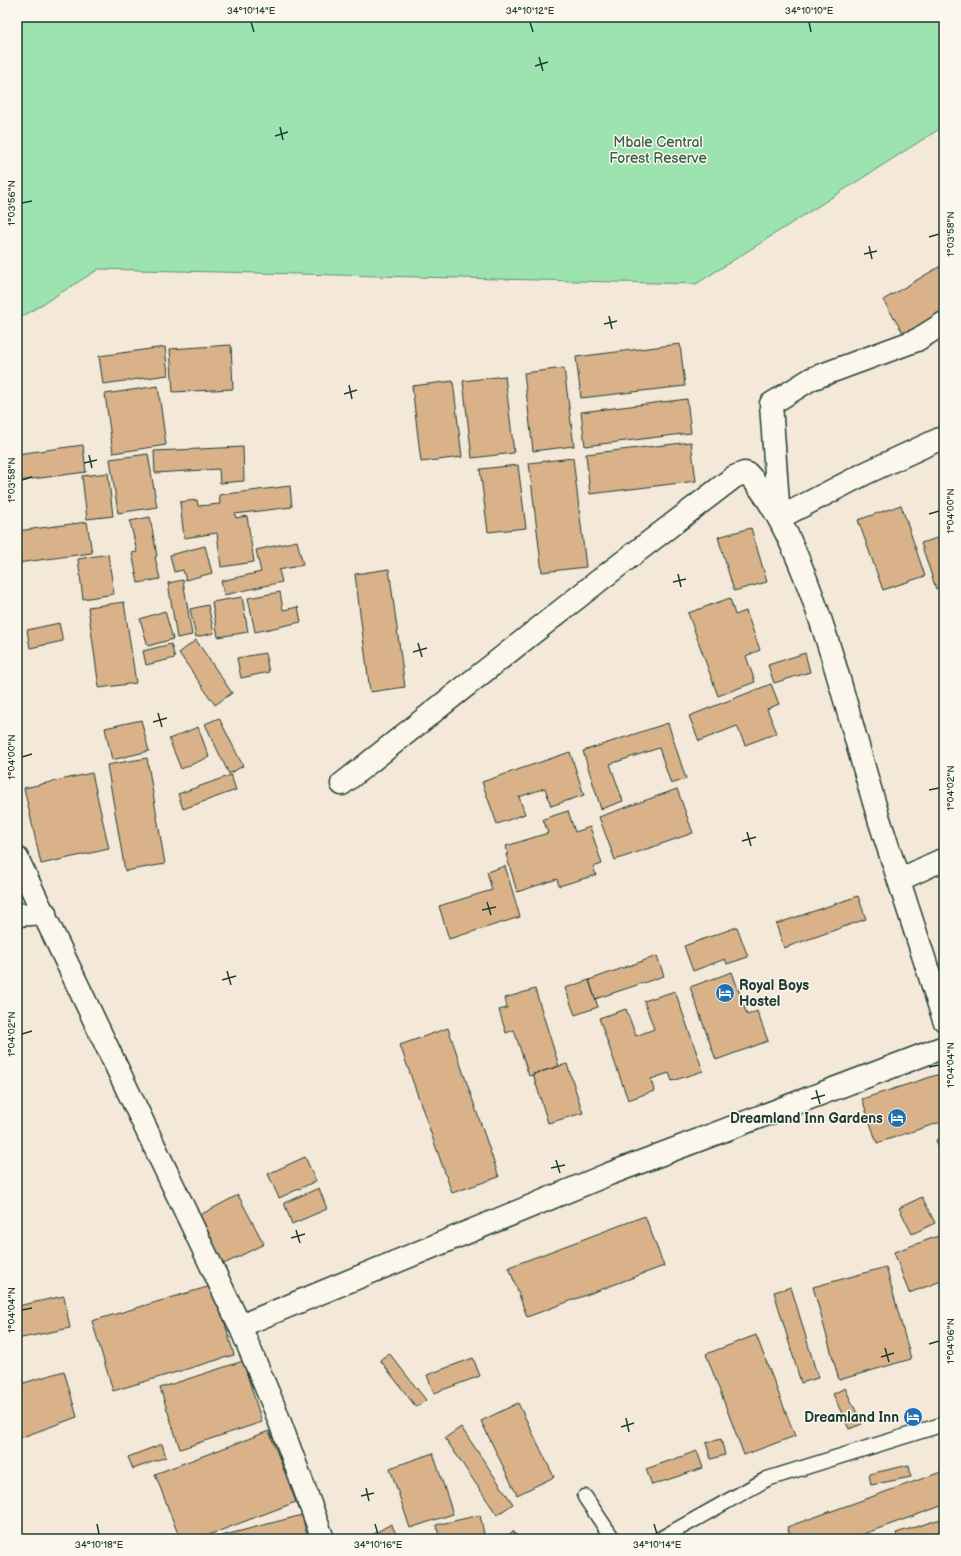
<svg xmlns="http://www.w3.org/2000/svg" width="961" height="1556" font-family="'Balsamiq Sans',sans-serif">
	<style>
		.green { fill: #9ce3b0; stroke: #5e9072 }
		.building { fill: #d9b28a; stroke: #1f3d34 }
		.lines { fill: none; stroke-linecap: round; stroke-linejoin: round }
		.service-casing { stroke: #1f3d34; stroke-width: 17 }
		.minor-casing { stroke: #1f3d34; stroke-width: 25 }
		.service { stroke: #fbf7ec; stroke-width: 14 }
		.minor { stroke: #fbf7ec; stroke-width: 22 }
		.ticks { fill: none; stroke: #1f3d34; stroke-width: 1.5 }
		.labels { text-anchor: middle; stroke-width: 3; stroke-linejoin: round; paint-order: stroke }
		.park-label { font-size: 14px; fill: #385e4d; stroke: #fbf7ec }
		.poi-label { font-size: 14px; font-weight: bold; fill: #1f3d34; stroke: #fbf7ec; text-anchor: end }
		.neatline { fill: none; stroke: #1f3d34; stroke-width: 1.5 }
		.ticks-label { font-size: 10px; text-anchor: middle; fill: #1f3d34 }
	</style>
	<rect width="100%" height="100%" fill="#f4e9d8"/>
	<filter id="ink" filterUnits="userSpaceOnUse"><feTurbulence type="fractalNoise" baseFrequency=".025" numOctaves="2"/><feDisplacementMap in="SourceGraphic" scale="8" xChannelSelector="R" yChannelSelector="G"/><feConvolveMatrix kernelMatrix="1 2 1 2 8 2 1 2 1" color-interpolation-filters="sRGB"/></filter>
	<g filter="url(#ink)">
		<!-- green -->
		<path class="green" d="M17,17H944V126L696,284L99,269L17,320Z"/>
		<!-- building -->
		<path class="building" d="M944,264V313L905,336L883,300Z
			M680,344L685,386L581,398L576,357Z
			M231,345L233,389L173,392L170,349Z
			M165,347L168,375L103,384L99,356Z
			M564,368L574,446L533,451L524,373Z
			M505,376L514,453L472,458L463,381Z
			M453,381L462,457L421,462L412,386Z
			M158,386L166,445L113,453L105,394Z
			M687,399L691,433L585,446L581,412Z
			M691,442L696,481L590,494L586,454Z
			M83,445L86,472L17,481V454Z
			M243,447L244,481L220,483L219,469L155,473L154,451Z
			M148,454L157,507L118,513L110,459Z
			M573,458L586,567L542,572L529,463Z
			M518,465L526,528L488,532L480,469Z
			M108,473L113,516L87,519L82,476Z
			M290,486L292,507L235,514L236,518L247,516L254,562L221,567L217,533L184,538L180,502L197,500L198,506L220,504L219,495Z
			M901,505L925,576L883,590L858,520Z
			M150,517L157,556L155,557L160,579L138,583L132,553L137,552L130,521Z
			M87,522L92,553L17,563V531Z
			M751,528L767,582L734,591L718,537Z
			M944,536V586L936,589L921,543Z
			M297,541L303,565L279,570L282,582L224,595L221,581L261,572L256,550Z
			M205,546L212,573L186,580L183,570L174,572L170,555Z
			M108,554L114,594L83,599L78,559Z
			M389,569L405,687L370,692L355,574Z
			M183,580L192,635L177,638L168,583Z
			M280,592L283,610L298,607L301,622L255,632L248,598Z
			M242,597L248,632L218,637L212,602Z
			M730,598L735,615L746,611L760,650L746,656L755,682L718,696L688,613Z
			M124,602L136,683L99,688L88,607Z
			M208,605L214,633L196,637L190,609Z
			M165,611L173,639L148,646L140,619Z
			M59,623L63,641L30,648L27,630Z
			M196,640L232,693L215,705L179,653Z
			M171,644L175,658L146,665L143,651Z
			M265,653L269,672L241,678L237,658Z
			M805,653L810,672L774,683L768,665Z
			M771,684L779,704L767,709L777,733L745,745L737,726L699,741L689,716Z
			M219,718L243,766L229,774L205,724Z
			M141,720L149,751L112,760L105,728Z
			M668,723L686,779L671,784L659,748L610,764L623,801L601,809L583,751Z
			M198,727L209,757L181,769L169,739Z
			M570,752L584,795L551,806L545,788L519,797L525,814L497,824L482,782Z
			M147,758L165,864L125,871L107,765Z
			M92,773L109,849L41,864L24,788Z
			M231,775L236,790L183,809L178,794Z
			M677,789L693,833L615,860L599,817Z
			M568,811L575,832L590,827L602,864L593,867L596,875L559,886L557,879L517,892L506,854H508L506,846L548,833L543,819Z
			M505,866L520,917L449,939L439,906L492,890L487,872Z
			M858,896L866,919L784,948L776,924Z
			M737,927L748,957L727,964L725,959L693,971L684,946Z
			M657,956L664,976L595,999L589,980Z
			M732,972L747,1015L757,1011L768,1041L716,1060L690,987Z
			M589,980L598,1007L575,1015L565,988Z
			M535,989L559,1066L529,1076L514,1030L506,1033L499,1010L507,1008L505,998Z
			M675,991L703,1071L672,1081L669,1073L651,1079L654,1091L628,1100L599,1018L626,1009L636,1036L654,1029L644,1001Z
			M448,1028L499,1177L452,1193L400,1045Z
			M567,1064L583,1113L548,1123L533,1074Z
			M943,1073L944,1078V1121L877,1143L862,1099Z
			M944,1137V1162L936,1140Z
			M305,1157L316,1181L279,1198L268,1174Z
			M319,1188L327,1209L292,1224L284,1203Z
			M238,1195L264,1244L222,1265L196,1217Z
			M922,1197L935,1223L912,1234L899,1208Z
			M645,1216L664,1266L527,1317L509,1267Z
			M944,1234V1280L909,1293L894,1252Z
			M886,1267L911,1359L839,1380L813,1287Z
			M214,1285L234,1355L113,1391L92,1321Z
			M791,1287L818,1378L801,1383L774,1292Z
			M64,1296L70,1328L17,1339V1306Z
			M756,1335L795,1436L744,1455L706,1354Z
			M389,1353L426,1400L416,1407L380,1360Z
			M473,1358L480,1376L434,1393L427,1375Z
			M243,1361L262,1422L180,1449L160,1388Z
			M64,1371L77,1417L17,1439V1385Z
			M845,1388L862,1424L849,1429L833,1394Z
			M518,1403L554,1477L517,1495L481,1421Z
			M461,1427L513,1504L497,1515L445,1438Z
			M269,1431L296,1502L198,1539H180L155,1474Z
			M721,1439L725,1455L711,1459L706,1443Z
			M162,1444L166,1457L133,1469L128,1457Z
			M697,1451L703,1468L652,1485L646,1469Z
			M433,1453L453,1514L410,1528L390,1468Z
			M909,1465L911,1477L871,1485L869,1474Z
			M941,1472L944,1482V1505L850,1539H792L787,1527Z
			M302,1515L308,1539H210Z
			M480,1515L484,1534L465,1539H440L436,1525Z
			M944,1518V1539H898L896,1533Z
			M391,1524L399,1539H365Z
			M513,1531L520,1539H503Z"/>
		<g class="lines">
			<!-- service casing -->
			<g class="service-casing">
				<path id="service" d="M585,1497L613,1539
					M660,1539L767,1479L944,1424"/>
			</g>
			<!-- minor casing -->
			<g class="minor-casing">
				<path id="minor" d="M779,517L771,404L811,379L917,340L944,323
					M779,518L866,473L944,437
					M342,784L601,579L734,477L744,473L748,474C773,500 791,541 804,574C835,654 854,737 879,819C900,886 922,953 944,1020
					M17,858L240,1326L275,1409L323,1539
					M899,880L944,859
					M17,915L45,913
					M240,1326L609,1174L944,1047"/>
			</g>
			<!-- service -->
			<use href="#service" class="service"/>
			<!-- minor -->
			<use href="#minor" class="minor"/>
		</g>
	</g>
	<!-- ticks -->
	<path class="ticks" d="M251,22L254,32M530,22L533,32M809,22L811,32M539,57L543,71M535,66L548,62M280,127L283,140M275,136L288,132M22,203L32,201M929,237L939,234M869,246L872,259M864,254L877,251M609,316L612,329M604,324L617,321M349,385L352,399M344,394L357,390M89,455L92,468M84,463L97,460M22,480L32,477M929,514L939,511M678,574L681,587M673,582L686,579M418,643L422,657M413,652L427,648M158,713L162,727M153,722L167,718M22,757L32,754M929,790L939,788M747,832L751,846M742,841L756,837M487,902L491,915M482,910L496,907M227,971L231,985M222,980L236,976M22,1034L32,1031M929,1067L939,1065M816,1090L820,1104M811,1099L825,1095M556,1160L560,1173M551,1168L565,1165M296,1230L300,1243M291,1238L305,1234M22,1310L32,1308M929,1344L939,1341M885,1348L889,1362M881,1357L894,1353M626,1418L629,1432M621,1427L634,1423M366,1488L369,1501M361,1496L374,1493M97,1524L99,1534M375,1524L378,1534M654,1524L657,1534"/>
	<!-- icons -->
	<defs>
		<g id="hotel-disc" transform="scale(1)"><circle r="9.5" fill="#1f6fb2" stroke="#fbf7ec"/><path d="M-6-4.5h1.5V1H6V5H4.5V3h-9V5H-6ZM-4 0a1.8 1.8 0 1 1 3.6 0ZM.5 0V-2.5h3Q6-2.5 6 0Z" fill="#fff"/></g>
	</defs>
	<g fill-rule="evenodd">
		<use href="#hotel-disc" x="725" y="993"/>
		<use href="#hotel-disc" x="897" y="1118"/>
		<use href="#hotel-disc" x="913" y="1417"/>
	</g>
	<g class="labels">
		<!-- park labels -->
		<g class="park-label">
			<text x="658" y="147">Mbale Central<tspan x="658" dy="16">Forest Reserve</tspan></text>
		</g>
		<!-- poi labels -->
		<g class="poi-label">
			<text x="739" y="990" text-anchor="start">Royal Boys<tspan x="739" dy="16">Hostel</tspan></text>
			<text x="883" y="1123">Dreamland Inn Gardens</text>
			<text x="899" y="1422">Dreamland Inn</text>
		</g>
	</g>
	<!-- margin -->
	<rect width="961" height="1556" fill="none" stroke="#fbf7ec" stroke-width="44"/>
	<rect x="22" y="22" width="917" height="1512" class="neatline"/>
	<g class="ticks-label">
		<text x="251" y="14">34°10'14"E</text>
		<text x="530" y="14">34°10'12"E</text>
		<text x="809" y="14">34°10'10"E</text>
		<text transform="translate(11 203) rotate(-90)" y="4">1°03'56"N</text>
		<text transform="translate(950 234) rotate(-90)" y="4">1°03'58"N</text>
		<text transform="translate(11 480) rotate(-90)" y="4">1°03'58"N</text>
		<text transform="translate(950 511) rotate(-90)" y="4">1°04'00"N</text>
		<text transform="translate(11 757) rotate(-90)" y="4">1°04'00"N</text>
		<text transform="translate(950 788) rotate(-90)" y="4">1°04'02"N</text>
		<text transform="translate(11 1034) rotate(-90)" y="4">1°04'02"N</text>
		<text transform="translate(950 1065) rotate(-90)" y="4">1°04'04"N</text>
		<text transform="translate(11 1310) rotate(-90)" y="4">1°04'04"N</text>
		<text transform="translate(950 1341) rotate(-90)" y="4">1°04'06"N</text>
		<text x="99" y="1548">34°10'18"E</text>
		<text x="378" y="1548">34°10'16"E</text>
		<text x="657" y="1548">34°10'14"E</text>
	</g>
</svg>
